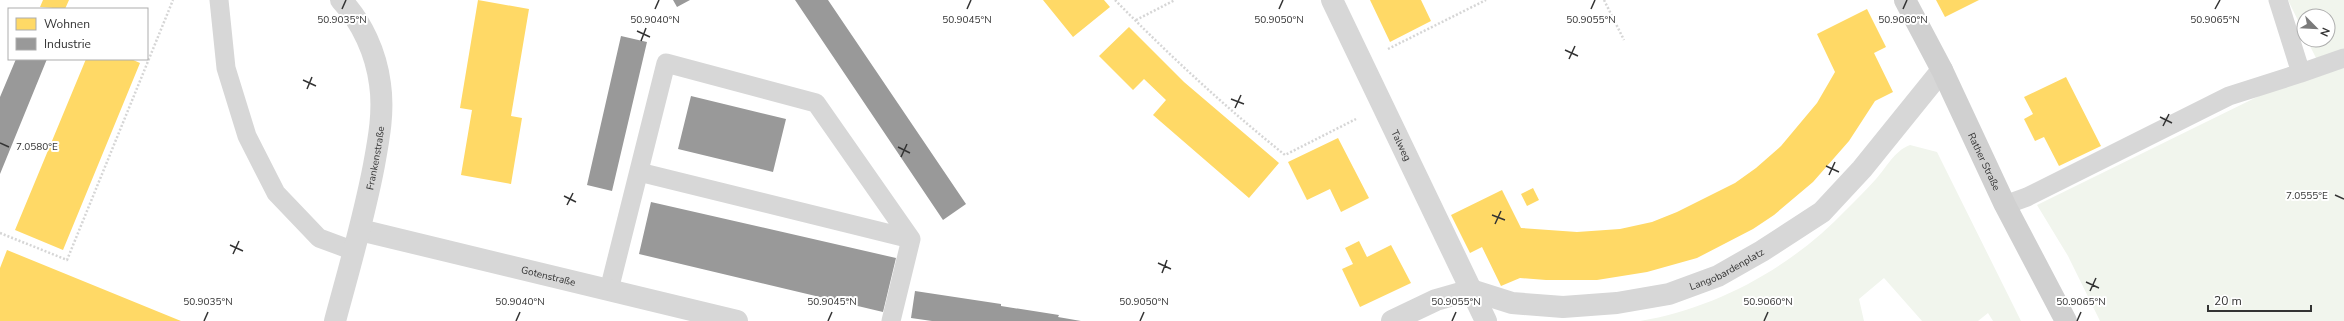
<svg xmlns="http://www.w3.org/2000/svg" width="2344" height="321" font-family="'Nunito Sans',sans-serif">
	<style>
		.green { fill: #f1f5ed }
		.homes { fill: #ffd966 }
		.industry { fill: #999 }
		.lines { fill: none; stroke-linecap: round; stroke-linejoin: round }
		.path { stroke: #d6d6d6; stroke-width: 2.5; stroke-dasharray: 2 2; stroke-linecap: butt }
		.lane { stroke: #d7d7d7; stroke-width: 19 }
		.street { stroke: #d7d7d7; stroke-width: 22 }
		.secondary { stroke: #d0d0d0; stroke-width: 22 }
		.ticks { fill: none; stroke: #333; stroke-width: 1.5 }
		.labels { text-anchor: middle; stroke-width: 4; stroke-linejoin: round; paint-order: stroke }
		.street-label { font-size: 10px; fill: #333; stroke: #fff }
		.ticks-label { font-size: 10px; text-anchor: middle; fill: #333; stroke: #fff; stroke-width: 4; stroke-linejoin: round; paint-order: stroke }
	</style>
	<rect width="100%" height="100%" fill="#fff"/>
	<!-- green -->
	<path class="green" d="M2288,0H2344V321H2100L2068,256L2037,205L2320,66L2307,40H2328V16H2304V33Z
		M1910,145L1937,152L2021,321H1993L1988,313L1978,321H1922L1884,278L1859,299L1864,321H1640C1718,308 1793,266 1847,209C1857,199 1867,189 1876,179C1887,167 1894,151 1910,145Z"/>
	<!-- homes -->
	<path class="homes" d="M43,0H69L65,9L40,7Z
		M478,0L529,9L511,116L522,118L511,184L461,175L472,110L460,108Z
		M1043,0H1104L1110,7L1073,37Z
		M1370,0H1421L1431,21L1390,42Z
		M1936,0H1979L1945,17Z
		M1867,9L1886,47L1874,53L1893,92L1875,101L1849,141L1813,182L1774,215L1753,229L1697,258L1647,272L1597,280H1546L1520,278L1501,286L1482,247L1470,253L1451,215L1502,190L1521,228L1577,232L1620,229L1652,222L1677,212L1735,183L1756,168L1781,146L1817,103L1835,72L1817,34Z
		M1129,27L1184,82L1279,163L1249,198L1153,115L1166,100L1144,79L1133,90L1099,56Z
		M86,59H131L140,63L63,250L15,230Z
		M2066,77L2101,146L2059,166L2044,137L2035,141L2024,119L2033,114L2024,97Z
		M1338,138L1369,198L1341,212L1330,189L1307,200L1288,162Z
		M1533,188L1539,200L1527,206L1521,194Z
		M1359,241L1367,257L1391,245L1411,283L1360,307L1342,269L1353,264L1345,248Z
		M7,250L181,321H0V268Z"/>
	<!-- industry -->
	<path class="industry" d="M673,0H690L677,7Z
		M795,0H828L966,204L943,220Z
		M621,36L647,42L612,191L587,185Z
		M16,59H47L0,174V97Z
		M691,96L786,119L773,172L678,149Z
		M651,202L896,258L883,312L639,254Z
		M915,291L1001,304V306L1059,315L1058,317L1081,321H932L911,318Z"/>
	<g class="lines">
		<!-- path -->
		<path class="path" d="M1115,0C1169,55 1225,107 1285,155L1356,119
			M1604,0L1624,40
			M1136,20L1175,0
			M1388,49L1486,0
			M0,233L67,260L173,0"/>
		<!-- lane -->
		<path class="lane" d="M219,0L226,68L247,136L276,193L319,238L354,251
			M2301,73L2344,58
			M639,172L911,239
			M2005,205L2027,197L2229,96L2301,73L2278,0
			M609,290L666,63L816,103L911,239L891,321"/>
		<!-- street -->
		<g class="street">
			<path id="s1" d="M1332,0L1486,321"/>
			<path id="s2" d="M360,230L737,321"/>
			<path id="s3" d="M1471,290L1512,303L1563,307L1617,303L1669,294L1718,276L1762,251L1822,212L1862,169L1942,70"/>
			<path id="s4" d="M335,321C349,269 364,218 374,165C379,138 384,111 380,84C376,53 362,22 341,0"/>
			<path d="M1392,321L1436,300L1471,290"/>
		</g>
		<!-- secondary -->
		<path class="secondary" id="s5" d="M1905,0L1942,70L2005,205L2066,321"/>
	</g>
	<!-- ticks -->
	<path class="ticks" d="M342,9L346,0M655,9L659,0M967,9L971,0M1279,9L1283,0M1591,9L1595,0M1903,9L1907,0M2215,9L2220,0M637,31L650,37M641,41L646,28M1565,50L1578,56M1569,59L1575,46M303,80L316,86M307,89L312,77M1231,99L1244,104M1235,108L1241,95M2160,117L2172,123M2163,126L2169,114M0,143L9,147M898,147L910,153M901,157L907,144M1826,166L1839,172M1829,175L1835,162M2335,195L2344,199M564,196L576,202M567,205L573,193M1492,215L1505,220M1495,224L1501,211M230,245L243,251M233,254L239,241M1158,263L1171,269M1162,273L1167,260M2086,282L2099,288M2090,291L2096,278M204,321L208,312M516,321L520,312M828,321L832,312M1140,321L1144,312M1452,321L1456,312M1764,321L1768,312M2077,321L2081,312"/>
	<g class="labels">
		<!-- street labels -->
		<g class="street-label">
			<text dy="4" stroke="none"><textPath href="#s1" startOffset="161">Talweg</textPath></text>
			<text dy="4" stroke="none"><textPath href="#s4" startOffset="168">Frankenstraße</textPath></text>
			<text dy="4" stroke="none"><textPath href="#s5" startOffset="180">Rather Straße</textPath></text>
			<text dy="4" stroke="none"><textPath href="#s3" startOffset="264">Langobardenplatz</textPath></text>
			<text dy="4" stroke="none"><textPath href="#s2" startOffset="194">Gotenstraße</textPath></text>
		</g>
	</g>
	<g class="ticks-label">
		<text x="342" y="23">50.9035°N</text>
		<text x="655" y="23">50.9040°N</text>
		<text x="967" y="23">50.9045°N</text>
		<text x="1279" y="23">50.9050°N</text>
		<text x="1591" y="23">50.9055°N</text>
		<text x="1903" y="23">50.9060°N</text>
		<text x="2215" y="23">50.9065°N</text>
		<text x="37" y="150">7.0580°E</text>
		<text x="2307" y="199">7.0555°E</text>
		<text x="208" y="305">50.9035°N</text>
		<text x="520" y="305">50.9040°N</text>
		<text x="832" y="305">50.9045°N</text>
		<text x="1144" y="305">50.9050°N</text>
		<text x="1456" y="305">50.9055°N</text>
		<text x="1768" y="305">50.9060°N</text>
		<text x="2081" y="305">50.9065°N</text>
	</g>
	<!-- legend -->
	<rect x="8" y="8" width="140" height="52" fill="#ffffff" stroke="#adadad"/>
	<rect x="16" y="18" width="20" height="12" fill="#ffd966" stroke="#adadad"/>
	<text x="44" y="28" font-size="12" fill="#333333">Wohnen</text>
	<rect x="16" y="38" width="20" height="12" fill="#999999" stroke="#adadad"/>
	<text x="44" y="48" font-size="12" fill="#333333">Industrie</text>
	<!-- north arrow -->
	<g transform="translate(2316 28) rotate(114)"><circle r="19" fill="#ffffff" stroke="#adadad"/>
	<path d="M0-3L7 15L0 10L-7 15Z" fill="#7a7a7a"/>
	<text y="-6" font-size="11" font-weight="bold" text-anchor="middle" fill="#333333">N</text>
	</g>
	<!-- scale -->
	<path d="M2208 305v6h103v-6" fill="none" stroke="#333333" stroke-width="2"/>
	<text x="2214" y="305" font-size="12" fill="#333333" stroke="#ffffff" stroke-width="3" paint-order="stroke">20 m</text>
</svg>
